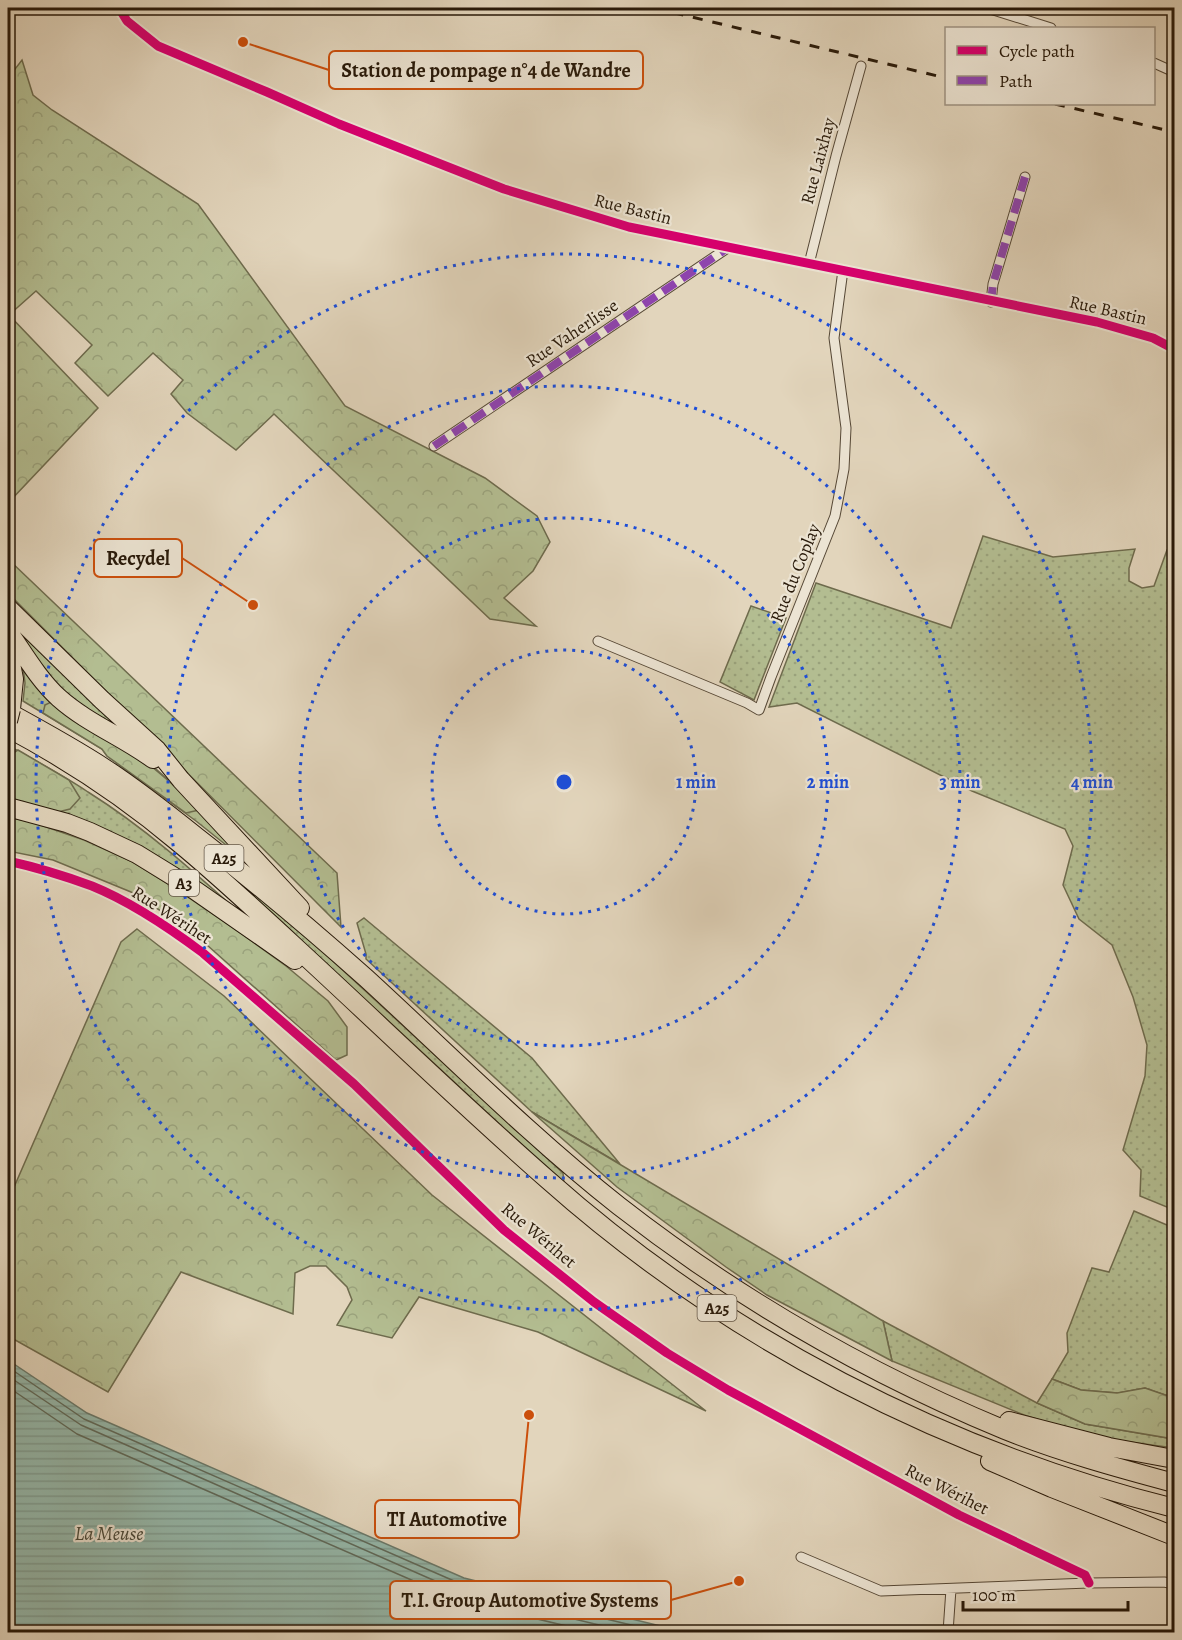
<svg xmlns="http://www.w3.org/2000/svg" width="1182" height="1640" font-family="Alegreya,serif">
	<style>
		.grass { fill: url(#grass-dots); stroke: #6e6b4d; stroke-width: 1.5 }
		.forest { fill: url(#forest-crowns); stroke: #6e6b4d; stroke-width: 1.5 }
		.water { fill: url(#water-rules); stroke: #69796b; stroke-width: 1.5 }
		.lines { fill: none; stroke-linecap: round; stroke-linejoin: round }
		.shore { stroke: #5e695a; stroke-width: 1.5 }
		.minor-casing { stroke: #564836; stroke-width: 11 }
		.motorway-casing { stroke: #281909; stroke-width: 20 }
		.minor { stroke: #ece4d3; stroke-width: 9 }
		.motorway { stroke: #e2d5bc; stroke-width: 18 }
		.rail { stroke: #281909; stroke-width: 3; stroke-dasharray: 10 10; stroke-linecap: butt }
		.motorway-bridge-casing { stroke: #281909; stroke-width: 20; stroke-linecap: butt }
		.motorway-bridge { stroke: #e2d5bc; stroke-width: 18 }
		.quiet { stroke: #8e44ad; stroke-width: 8; stroke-dasharray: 15 8; stroke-linecap: butt }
		.cycleway-casing { stroke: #ece4d3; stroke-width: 13 }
		.cycleway { stroke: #d6006c; stroke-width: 9 }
		.ring { fill: none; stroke: #1d4ed8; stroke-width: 3; stroke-dasharray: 3 6 }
		.labels { text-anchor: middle; stroke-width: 4.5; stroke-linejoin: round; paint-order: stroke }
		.shield { fill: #ece4d3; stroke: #635646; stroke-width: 1.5 }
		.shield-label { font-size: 16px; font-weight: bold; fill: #281909 }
		.street-label { font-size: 18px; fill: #281909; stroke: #ece4d3 }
		.water-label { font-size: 20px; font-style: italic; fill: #49493a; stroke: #ece4d3 }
		.centre { fill: #1d4ed8; stroke: #ece4d3; stroke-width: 3 }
		.ring-label { font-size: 18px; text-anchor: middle; font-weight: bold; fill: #1d4ed8; stroke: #ece4d3; stroke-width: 4.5; stroke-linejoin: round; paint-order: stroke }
		.leader { fill: none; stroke: #cb4f0c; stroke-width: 2 }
		.callout-dot { fill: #cb4f0c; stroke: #ece4d3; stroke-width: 2 }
		.callout { fill: #ece4d3; stroke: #cb4f0c; stroke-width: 2 }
		.callout-label { font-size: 20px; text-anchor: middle; font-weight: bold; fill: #281909 }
	</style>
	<defs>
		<pattern id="grass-dots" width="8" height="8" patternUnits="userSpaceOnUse" patternTransform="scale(1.5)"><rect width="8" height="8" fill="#b3bd91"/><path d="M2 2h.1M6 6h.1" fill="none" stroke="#9aa27c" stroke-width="1.8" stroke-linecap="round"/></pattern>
		<pattern id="forest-crowns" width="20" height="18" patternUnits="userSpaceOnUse" patternTransform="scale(1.5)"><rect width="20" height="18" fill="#b3bd91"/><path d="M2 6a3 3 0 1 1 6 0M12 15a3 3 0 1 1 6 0" fill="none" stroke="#9aa27c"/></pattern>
		<pattern id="water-rules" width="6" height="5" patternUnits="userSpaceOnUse" patternTransform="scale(1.5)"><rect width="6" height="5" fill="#95b9ac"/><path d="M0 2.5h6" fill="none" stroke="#809e93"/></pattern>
	</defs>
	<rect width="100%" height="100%" fill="#e2d5bc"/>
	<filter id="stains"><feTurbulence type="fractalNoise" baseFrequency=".00333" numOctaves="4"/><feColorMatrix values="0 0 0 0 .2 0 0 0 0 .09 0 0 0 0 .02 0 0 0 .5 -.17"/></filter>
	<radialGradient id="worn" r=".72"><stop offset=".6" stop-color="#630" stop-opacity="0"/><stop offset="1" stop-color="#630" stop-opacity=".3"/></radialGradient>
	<!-- grass -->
	<path class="grass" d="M983,536L1053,557L1135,549L1129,568V581L1142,588L1154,586L1167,550L1174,545V1210L1140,1196L1141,1170L1123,1150L1145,1076L1147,1045L1133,997L1112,945L1079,919L1063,885L1073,846L1065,829L972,791L797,703L769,707L816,583L951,628Z
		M751,606L786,618L754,700L720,682Z
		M8,616L125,733L60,691L8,625Z
		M23,667L156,769L177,788L241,857L196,821L107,756L102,749L23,701L25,683Z
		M9,746C36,761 63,775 88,792C144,827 193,871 242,915L188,878L8,802V749Z
		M217,862L297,928L563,1173L564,1184Z
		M364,918L532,1058L620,1164L532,1112L366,959V954L357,923Z
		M1134,1211L1174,1228V1398L1145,1388L1118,1393L1081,1390L1052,1379L1068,1352L1067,1333L1092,1268L1109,1272Z
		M883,1321L1037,1403L1085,1424L1174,1439V1448L1093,1437L1024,1415L892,1361Z"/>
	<!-- forest -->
	<path class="forest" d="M22,60L33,95L52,110L198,204L345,406L485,478L537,516L550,542L533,571L504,598L536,626L490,619L274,414L236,450L187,413L171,394L183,380L153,353L108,396L75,363L92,345L36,291L9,315L98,408L8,503V72L12,73Z
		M8,559L337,873L341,927L8,593Z
		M53,701L138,755L177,788L199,810L186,813L107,756L102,749L43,713L45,705Z
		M18,750L69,780L80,798L70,809L54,813L8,802V757Z
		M8,817L32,822L84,840L133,862L173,887L242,934L286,966L328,1001L347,1027V1055L336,1060L188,928L131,892L53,860L8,851Z
		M137,929L224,996L432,1195L706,1411L538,1332L419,1297L392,1338L337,1325L352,1300L347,1287L326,1266H310L295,1273L293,1314L181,1272L108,1392L8,1336V1201L121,942Z
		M532,1112L883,1321L892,1361L767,1295L726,1267L617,1187Z
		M1052,1379L1081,1390L1117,1393L1145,1388L1174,1398V1439L1085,1424L1037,1403Z"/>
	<!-- water -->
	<path class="water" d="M8,1360L87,1413L464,1578L685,1632H8Z"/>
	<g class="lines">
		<!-- shore -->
		<path class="shore" d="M8,1367L84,1419L461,1584L660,1632
			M8,1376L81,1425L458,1591L628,1632
			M8,1387L77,1434L455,1599L591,1632"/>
		<!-- minor casing -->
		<g class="minor-casing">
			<path id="minor" d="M119,8L127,21L158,46L267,92L339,124L504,189L629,227L1097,322L1153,338L1174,349
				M987,8L1051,28
				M1154,63L1174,72
				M809,264L836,156L861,66
				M991,302L993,284L1025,177
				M434,446L729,247
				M598,641L747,703L759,710L771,677L835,516L844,469L846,428L834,338L843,270
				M8,861C35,867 65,876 92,886C129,901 171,929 203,953L354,1084L504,1230L594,1302L667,1353L728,1390L959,1515L1085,1575L1089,1583
				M801,1557L881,1591L1089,1583L1164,1582L1174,1584
				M948,1632L951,1589"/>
		</g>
		<!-- motorway casing -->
		<g class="motorway-casing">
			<path id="motorway" d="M8,608L102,700L157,750L181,780L300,908
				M8,631C24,654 39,680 59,698C87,723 123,737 153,759
				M8,648L14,679L11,709
				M8,712C41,730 74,748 106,769C138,790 167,813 197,837C255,882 311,929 366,978C450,1055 530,1136 619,1206C737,1298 867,1373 1005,1430C1060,1452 1118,1468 1174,1483
				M8,728C68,760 127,799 179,843C218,875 254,909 291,943C377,1022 460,1103 548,1180C726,1338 944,1451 1174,1508
				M8,807L67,823L90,832L137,854L189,886L295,960
				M1009,1421L1109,1447L1174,1459
				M990,1461L1052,1488L1174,1536"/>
		</g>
		<!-- minor -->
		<use href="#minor" class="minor"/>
		<!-- motorway -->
		<use href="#motorway" class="motorway"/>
		<!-- rail -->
		<path class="rail" d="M654,8L946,78
			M1055,104L1174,132"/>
		<!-- motorway-bridge casing -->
		<g class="motorway-bridge-casing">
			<path id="motorway-bridge" d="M8,721L11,709"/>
		</g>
		<!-- motorway-bridge -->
		<use href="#motorway-bridge" class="motorway-bridge"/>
		<!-- quiet -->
		<path class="quiet" d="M991,302L993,284L1025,177
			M434,446L729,247"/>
		<!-- cycleway casing -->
		<g class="cycleway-casing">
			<path id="cycleway" d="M119,8L127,21L158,46L267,92L339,124L504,189L629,227L1097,322L1153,338L1174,349
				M8,861C35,867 65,876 92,886C129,901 171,929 203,953L354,1084L504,1230L594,1302L667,1353L728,1390L959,1515L1085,1575L1089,1583"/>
		</g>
		<!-- cycleway -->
		<use href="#cycleway" class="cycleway"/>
	</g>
	<!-- distance rings -->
	<g class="ring">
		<circle cx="564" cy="782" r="132"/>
		<circle cx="564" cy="782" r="264"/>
		<circle cx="564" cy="782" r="396"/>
		<circle cx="564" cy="782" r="528"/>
	</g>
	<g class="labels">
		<!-- shield labels -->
		<g class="shield">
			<rect x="204.5" y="845" width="39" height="26" rx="4.5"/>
			<rect x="169" y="870" width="30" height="26" rx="4.5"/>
			<rect x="697.5" y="1295" width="39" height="26" rx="4.5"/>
		</g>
		<g class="shield-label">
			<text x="224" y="864">A25</text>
			<text x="184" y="889">A3</text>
			<text x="717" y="1314">A25</text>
		</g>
		<!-- street labels -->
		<g class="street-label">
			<text transform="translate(818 161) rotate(-75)" y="6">Rue Laixhay</text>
			<text transform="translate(633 209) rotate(14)" y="6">Rue Bastin</text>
			<text transform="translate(1108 310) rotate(13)" y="6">Rue Bastin</text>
			<text transform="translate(572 333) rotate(-34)" y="6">Rue Vaherlisse</text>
			<text transform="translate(795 573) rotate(-68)" y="6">Rue du Coplay</text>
			<text transform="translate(172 915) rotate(33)" y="6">Rue Wérihet</text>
			<text transform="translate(539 1235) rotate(40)" y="6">Rue Wérihet</text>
			<text transform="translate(947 1489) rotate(27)" y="6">Rue Wérihet</text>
		</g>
		<!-- water labels -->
		<g class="water-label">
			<text x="109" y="1540">La Meuse</text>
		</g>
	</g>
	<circle cx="564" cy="782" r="9" class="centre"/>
	<g class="ring-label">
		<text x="696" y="788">1 min</text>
		<text x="828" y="788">2 min</text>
		<text x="960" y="788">3 min</text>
		<text x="1092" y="788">4 min</text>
	</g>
	<!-- callouts -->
	<path class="leader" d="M243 42L329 70M253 605L182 558M529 1415L519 1519M739 1581L671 1600"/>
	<g class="callout-dot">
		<circle cx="243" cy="42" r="6"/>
		<circle cx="253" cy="605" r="6"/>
		<circle cx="529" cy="1415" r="6"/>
		<circle cx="739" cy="1581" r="6"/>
	</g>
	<g class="callout">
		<rect x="329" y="51" width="314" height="38" rx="6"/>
		<rect x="94" y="539" width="88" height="38" rx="6"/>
		<rect x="375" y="1500" width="144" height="38" rx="6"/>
		<rect x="390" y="1581" width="281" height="38" rx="6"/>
	</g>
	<g class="callout-label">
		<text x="486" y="77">Station de pompage n°4 de Wandre</text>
		<text x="138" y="565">Recydel</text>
		<text x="447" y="1526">TI Automotive</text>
		<text x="530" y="1607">T.I. Group Automotive Systems</text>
	</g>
	<!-- margin -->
	<rect width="1182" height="1640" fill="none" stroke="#e2d5bc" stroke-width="30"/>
	<rect x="9" y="9" width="1164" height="1622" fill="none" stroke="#281909" stroke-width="3"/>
	<rect x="15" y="15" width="1152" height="1610" fill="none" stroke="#281909" stroke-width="1.5"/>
	<!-- legend -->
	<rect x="945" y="27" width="210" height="78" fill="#ece4d3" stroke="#9e9382" stroke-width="1.5"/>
	<rect x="957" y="46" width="30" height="9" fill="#d6006c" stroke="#9e9382" stroke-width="1.5"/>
	<text x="999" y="57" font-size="18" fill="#281909">Cycle path</text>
	<rect x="957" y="76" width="30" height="9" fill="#8e44ad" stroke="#9e9382" stroke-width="1.5"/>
	<text x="999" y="87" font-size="18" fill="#281909">Path</text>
	<!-- scale -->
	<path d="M963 1601v9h165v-9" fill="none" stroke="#281909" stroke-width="3"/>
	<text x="972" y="1601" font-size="18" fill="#281909" stroke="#ece4d3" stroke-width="4.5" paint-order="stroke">100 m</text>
	<rect width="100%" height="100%" filter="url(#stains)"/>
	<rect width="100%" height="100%" fill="url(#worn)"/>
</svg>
